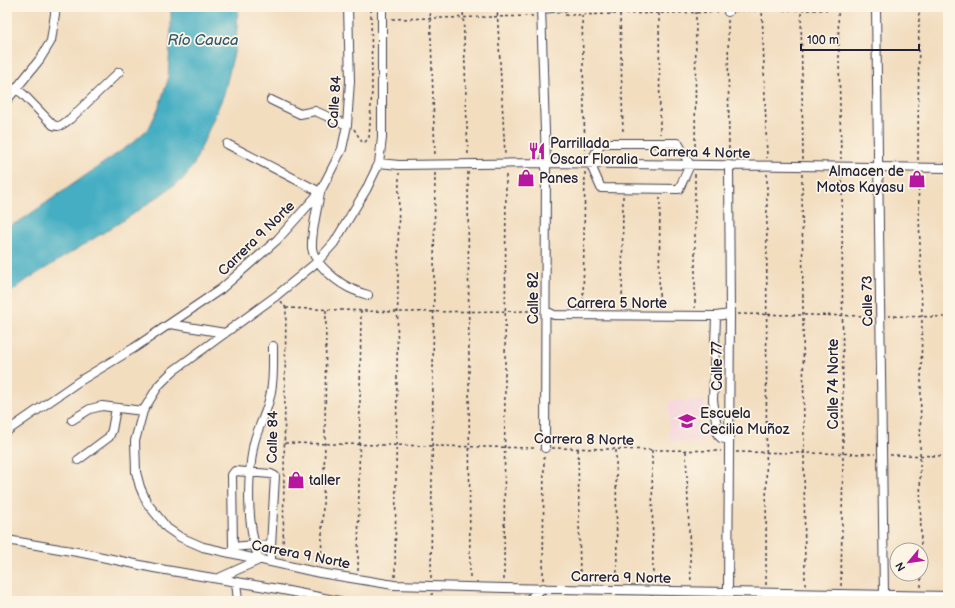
<svg xmlns="http://www.w3.org/2000/svg" width="955" height="608" font-family="'Balsamiq Sans',sans-serif">
	<style>
		.built { fill: #f4cfdd }
		.water { fill: #44aec3; stroke: #33687f }
		.lines { fill: none; stroke-linecap: round; stroke-linejoin: round }
		.minor-casing { stroke: #413e4f; stroke-width: 10 }
		.path { stroke: #413e4f; stroke-width: 1.5; stroke-dasharray: 3 3; stroke-linecap: butt }
		.minor { stroke: #fff; stroke-width: 8 }
		.labels { text-anchor: middle; stroke-width: 3.5; stroke-linejoin: round; paint-order: stroke }
		.street-label { font-size: 14px; fill: #22223b; stroke: #fcf5e5 }
		.poi-label { font-size: 14px; fill: #22223b; stroke: #fcf5e5; text-anchor: start }
		.water-label { font-size: 15px; font-style: italic; fill: #305a71; stroke: #fcf5e5 }
	</style>
	<rect width="100%" height="100%" fill="#fcf5e5"/>
	<filter id="ink" filterUnits="userSpaceOnUse"><feTurbulence type="fractalNoise" baseFrequency=".025" numOctaves="2"/><feDisplacementMap in="SourceGraphic" scale="8" xChannelSelector="R" yChannelSelector="G"/><feConvolveMatrix kernelMatrix="1 2 1 2 8 2 1 2 1" color-interpolation-filters="sRGB"/></filter>
	<filter id="wash" filterUnits="userSpaceOnUse"><feTurbulence type="fractalNoise" baseFrequency=".012" numOctaves="4" result="noise"/><feDisplacementMap in="SourceGraphic" scale="16" xChannelSelector="R" yChannelSelector="G"/><feGaussianBlur stdDeviation="0.9" result="paint"/><feColorMatrix in="noise" values="0 0 0 0 0 0 0 0 0 0 0 0 0 0 0 0 0 1.4 0 .05"/><feComposite in="paint" operator="in"/></filter>
	<g filter="url(#wash)">
		<rect width="100%" height="100%" fill="#f2ddbf"/>
		<!-- built -->
		<path class="built" d="M669,401H705V442L669,441Z"/>
		<!-- water -->
		<path class="water" d="M171,7H238L236,44L224,94L194,164L183,179L132,215L28,279L7,295V227L20,221L131,144L149,128L158,109L168,80L171,28Z"/>
	</g>
	<g filter="url(#ink)">
		<g class="lines">
			<!-- minor casing -->
			<g class="minor-casing">
				<path id="minor" d="M382,7V138L379,163L366,190L334,243L317,262L276,296L173,371L159,385L143,411L135,441L136,472L140,487L147,503L167,528L180,537L203,547L320,573L394,585L504,588L948,596
					M541,7L546,163L545,448
					M728,7V12
					M876,7L884,594
					M541,9L564,7
					M16,89L23,94L53,125C61,128 64,123 70,119L119,72
					M7,100L40,59L51,41L56,7
					M271,100L300,114L315,111L347,125
					M601,143H678L690,165L679,189L601,188L590,163Z
					M227,144L320,192
					M379,163L399,165L546,163L948,168
					M320,193C317,209 311,233 312,248C314,264 339,284 354,290C358,292 364,294 368,295
					M546,311L554,315L716,316L730,314
					M716,316L713,400L718,435L721,438L729,440
					M170,324L225,333
					M72,420L90,409L102,406L143,411
					M7,431L78,382L134,348L221,289L277,240L320,192L342,149L347,125L350,81L348,7
					M78,460L109,437L112,430L116,408
					M7,540L83,553L154,568L278,589L339,601
					M231,553L233,547L254,545L271,546L275,476L271,474L235,471L232,475L233,547
					M271,562V546
					M219,578L259,560C247,526 247,483 253,448C255,433 264,419 268,404C274,385 273,366 273,346
					M236,582L238,601
					M728,591L730,314L729,165
					M527,601L543,588"/>
			</g>
			<!-- path -->
			<path class="path" d="M430,7L435,156
				M463,7L468,155
				M497,7L505,155
				M611,7V14
				M762,7L767,158
				M801,7L803,159
				M838,7L841,159
				M883,8L948,7
				M735,11L868,9
				M659,13L660,134
				M620,14L623,134
				M565,15L720,12
				M582,15L585,155
				M392,19L534,16
				M728,20L729,158
				M354,129L362,142H365L369,138L372,90L371,7
				M695,158L696,12
				M918,160L919,8
				M468,172L470,579
				M695,174V308
				M802,174L805,585
				M918,176L922,316L920,455L921,550
				M281,301L286,308L283,558
				M583,307L585,171
				M622,307L623,196
				M286,308L397,312L538,311
				M659,308L660,197
				M738,314L872,316
				M888,316L948,317
				M285,443L537,448
				M552,448L721,451
				M578,449L580,581
				M616,450L617,582
				M652,450L653,584
				M686,451L691,583
				M736,452L875,454
				M890,455L948,456
				M921,560V587
				M321,565L325,443L326,310
				M358,571L361,311
				M395,577L399,173
				M431,578L435,172
				M504,580L506,172
				M543,580L544,456
				M766,585L767,173
				M841,586L843,454L842,174
				M432,601V593"/>
			<!-- minor -->
			<use href="#minor" class="minor"/>
		</g>
	</g>
	<!-- icons -->
	<defs>
		<g id="restaurant-bare" transform="scale(1.38)"><path d="M-5-6h1v4h1v-4h1v4h1v-4h1v5L-1.5 .5V6h-2V.5L-5-1ZM5-6V6H3V1.5H1.5Q1.5-4 5-6Z" fill="#b5179e" stroke="#fcf5e5" stroke-width="2.5" paint-order="stroke"/></g>
		<g id="shop-bare" transform="scale(1.38)"><path d="M-5-2.5h2.3a2.7 3.5 0 0 1 5.4 0H5L5.5 6h-11ZM-1.5-2.5h3a1.5 2.3 0 0 0-3 0Z" fill="#b5179e" stroke="#fcf5e5" stroke-width="2.5" paint-order="stroke"/></g>
		<g id="school-bare" transform="scale(1.38)"><path d="M0-5L7-2L0 1L-7-2ZM-4 1L0 2.5L4 1V4Q0 6-4 4Z" fill="#b5179e" stroke="#fcf5e5" stroke-width="2.5" paint-order="stroke"/></g>
	</defs>
	<g fill-rule="evenodd">
		<use href="#restaurant-bare" x="537" y="151"/>
		<use href="#shop-bare" x="526" y="178"/>
		<use href="#shop-bare" x="917" y="179"/>
		<use href="#school-bare" x="687" y="421"/>
		<use href="#shop-bare" x="296" y="480"/>
	</g>
	<g class="labels">
		<!-- street labels -->
		<g class="street-label">
			<text transform="translate(334 102) rotate(-86)" y="5">Calle 84</text>
			<text transform="translate(700 152) rotate(1)" y="5">Carrera 4 Norte</text>
			<text transform="translate(256 238) rotate(-44)" y="5">Carrera 9 Norte</text>
			<text transform="translate(533 298) rotate(-90)" y="5">Calle 82</text>
			<text transform="translate(867 301) rotate(-91)" y="5">Calle 73</text>
			<text x="617" y="308">Carrera 5 Norte</text>
			<text transform="translate(717 366) rotate(-90)" y="5">Calle 77</text>
			<text transform="translate(833 384) rotate(-90)" y="5">Calle 74 Norte</text>
			<text transform="translate(272 437) rotate(-89)" y="5">Calle 84</text>
			<text transform="translate(584 439) rotate(1)" y="5">Carrera 8 Norte</text>
			<text transform="translate(301 554) rotate(11)" y="5">Carrera 9 Norte</text>
			<text transform="translate(621 577) rotate(1)" y="5">Carrera 9 Norte</text>
		</g>
		<!-- poi labels -->
		<g class="poi-label">
			<text x="550" y="148">Parrillada<tspan x="550" dy="16">Oscar Floralia</tspan></text>
			<text x="904" y="176" text-anchor="end">Almacen de<tspan x="904" dy="16">Motos Kayasu</tspan></text>
			<text x="539" y="183">Panes</text>
			<text x="700" y="418">Escuela<tspan x="700" dy="16">Cecilia Muñoz</tspan></text>
			<text x="309" y="485">taller</text>
		</g>
		<!-- water labels -->
		<g class="water-label">
			<text x="203" y="45">Río Cauca</text>
		</g>
	</g>
	<!-- margin -->
	<rect width="955" height="608" fill="none" stroke="#fcf5e5" stroke-width="24"/>
	<!-- north arrow -->
	<g transform="translate(909 562) rotate(241)"><circle r="19" fill="#fcf5e5" stroke="#a5a1a1"/>
	<path d="M0-3L7 15L0 10L-7 15Z" fill="#b5179e"/>
	<text y="-6" font-size="11" font-weight="bold" text-anchor="middle" fill="#22223b">N</text>
	</g>
	<!-- scale -->
	<path d="M801 44v6h118v-6" fill="none" stroke="#22223b" stroke-width="2"/>
	<text x="807" y="44" font-size="12" fill="#22223b" stroke="#fcf5e5" stroke-width="3" paint-order="stroke">100 m</text>
</svg>
